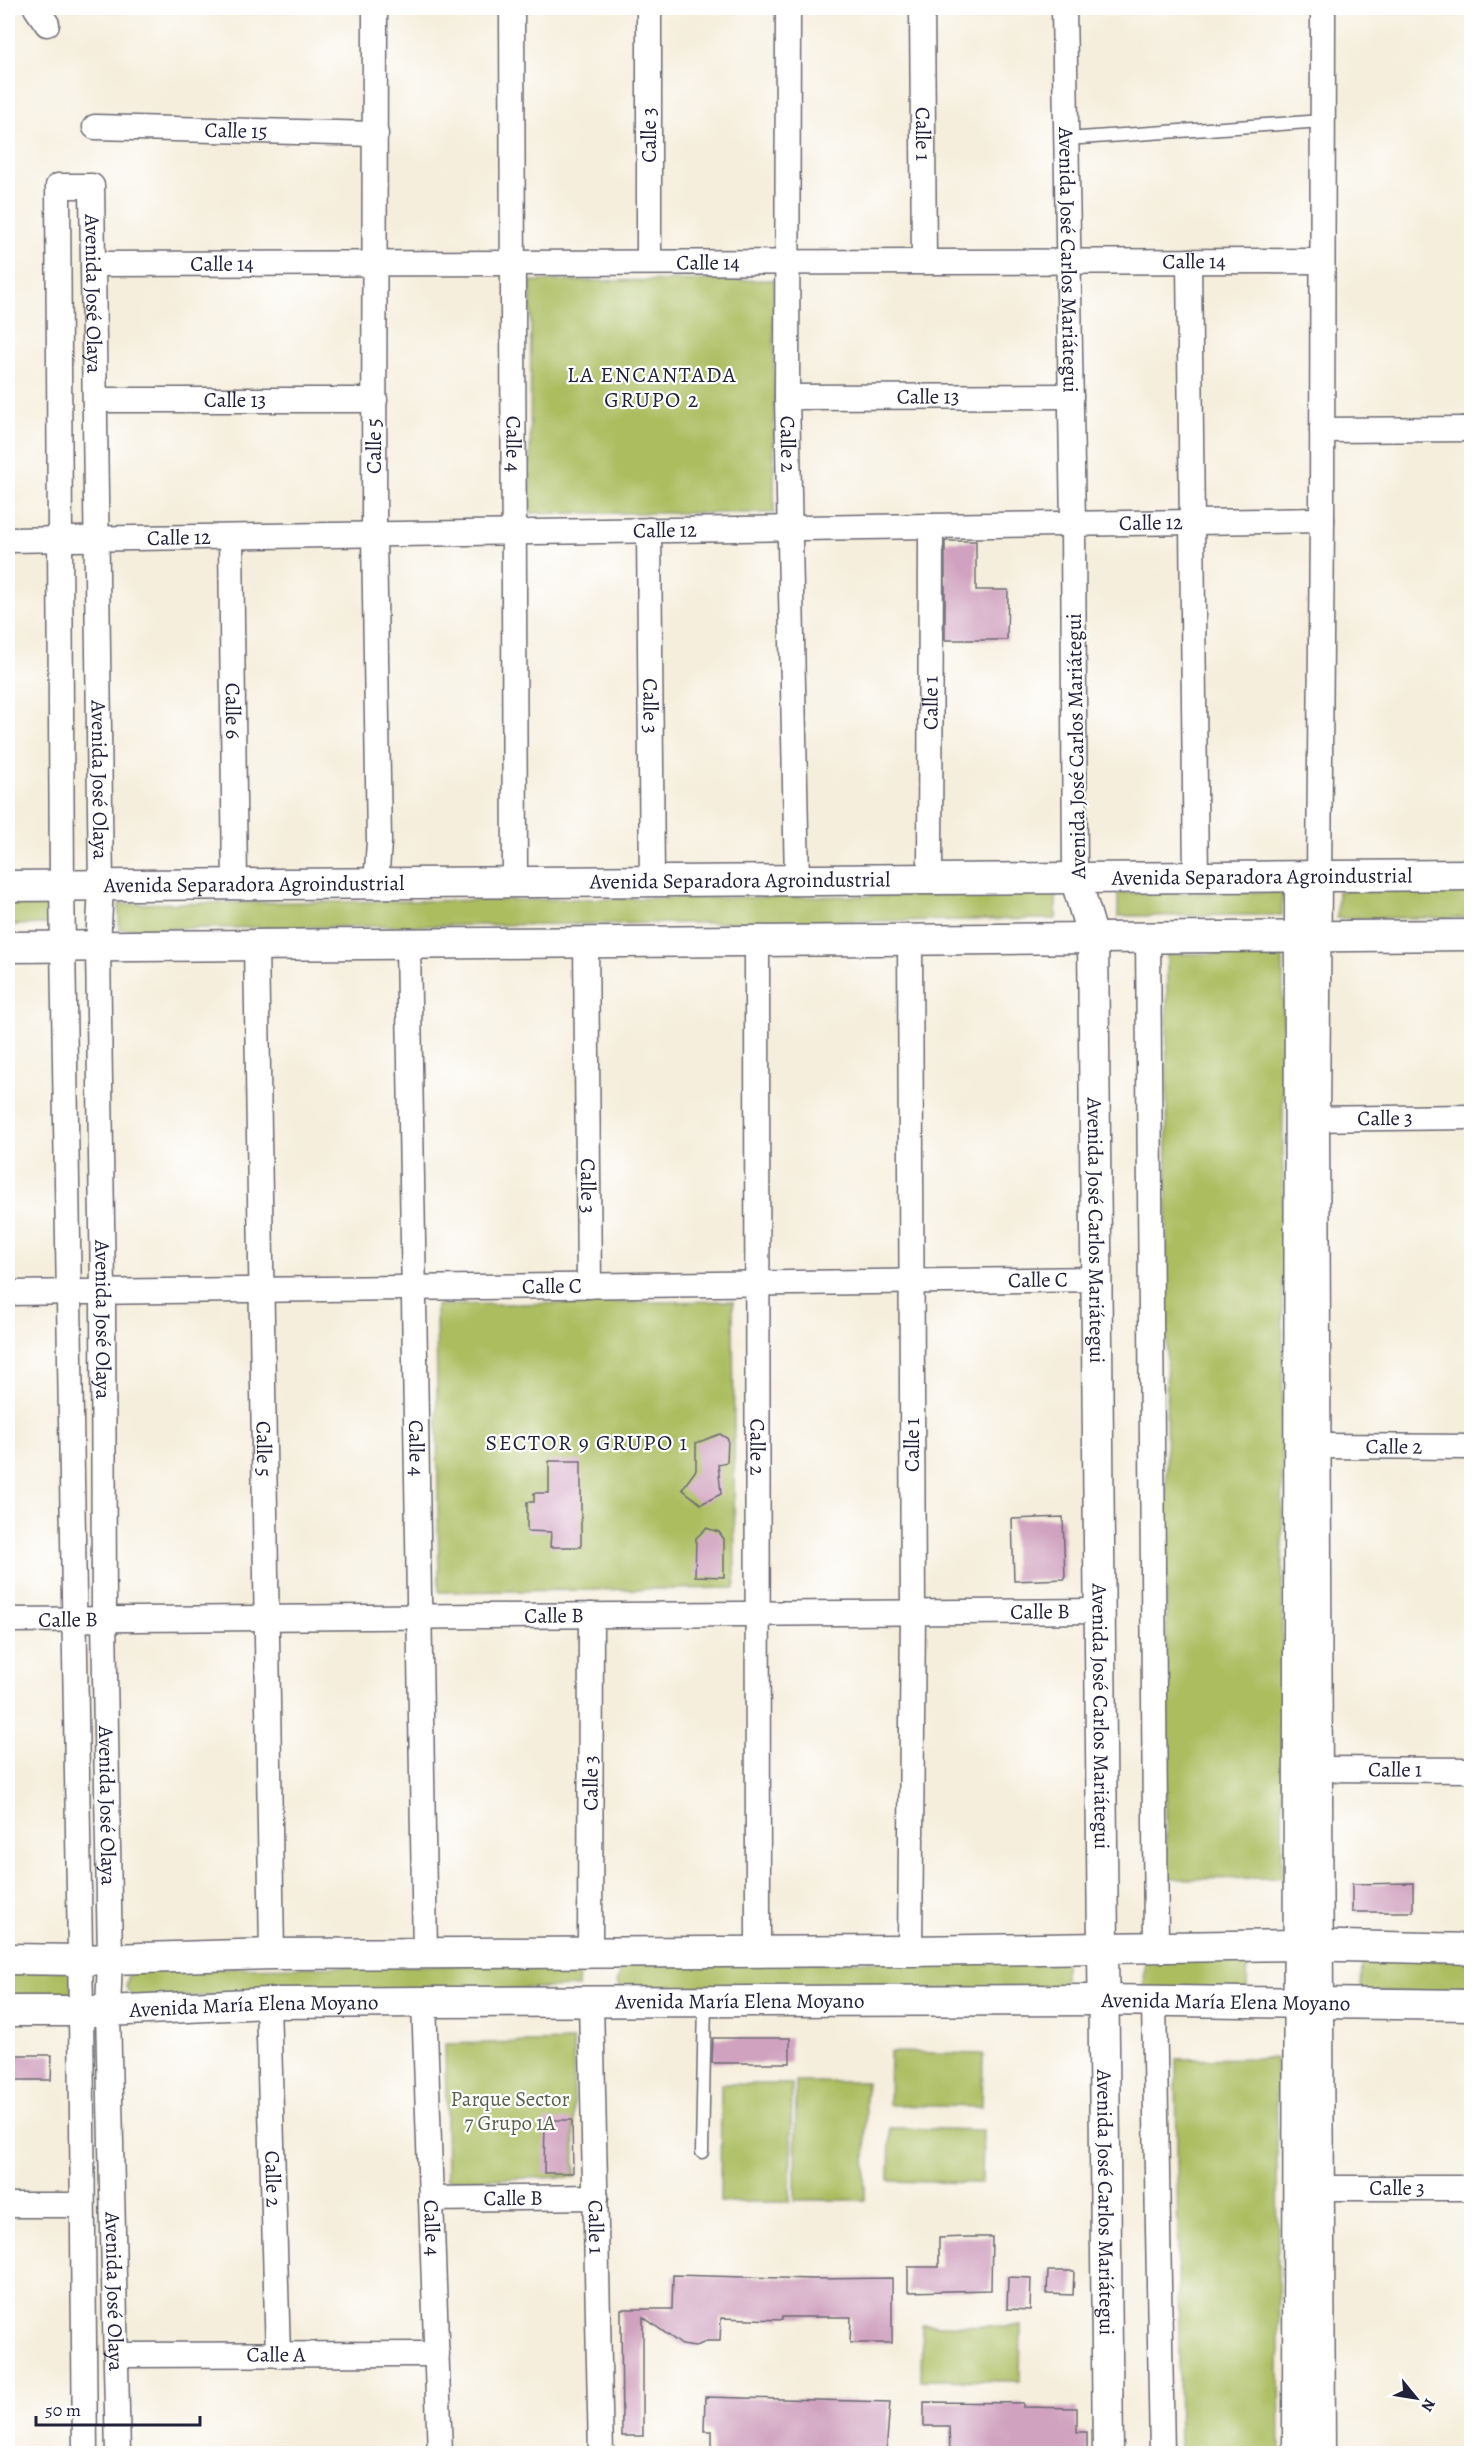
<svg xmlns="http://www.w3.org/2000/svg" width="1479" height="2461" font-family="Alegreya,serif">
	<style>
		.green { fill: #acbd60; stroke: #67704e; stroke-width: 1.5 }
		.building { fill: #d0a2bf }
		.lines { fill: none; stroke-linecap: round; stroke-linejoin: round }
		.service-casing { stroke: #6c6973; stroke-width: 15 }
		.minor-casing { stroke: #6c6973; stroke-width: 27 }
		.tertiary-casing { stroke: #6c6973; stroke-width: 33 }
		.service { stroke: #fff; stroke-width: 12 }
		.minor { stroke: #fff; stroke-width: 24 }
		.tertiary { stroke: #fff; stroke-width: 30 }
		.labels { text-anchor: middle; stroke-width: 4.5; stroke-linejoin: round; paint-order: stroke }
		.street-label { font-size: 21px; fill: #22223b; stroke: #fff }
		.park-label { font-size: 21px; fill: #59604a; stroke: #fff }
		.neighbourhood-label { font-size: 22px; letter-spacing: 1.5px; fill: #22223b; stroke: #fff }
	</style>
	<rect width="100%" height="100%" fill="#fff"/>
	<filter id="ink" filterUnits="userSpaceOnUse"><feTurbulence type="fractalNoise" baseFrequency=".0167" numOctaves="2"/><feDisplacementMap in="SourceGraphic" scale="12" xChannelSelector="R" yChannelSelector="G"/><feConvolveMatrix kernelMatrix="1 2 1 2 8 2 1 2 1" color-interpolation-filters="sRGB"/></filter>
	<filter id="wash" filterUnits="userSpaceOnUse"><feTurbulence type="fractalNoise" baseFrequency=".008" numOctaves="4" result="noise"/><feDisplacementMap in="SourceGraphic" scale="24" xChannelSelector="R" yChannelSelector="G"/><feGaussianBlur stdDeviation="1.35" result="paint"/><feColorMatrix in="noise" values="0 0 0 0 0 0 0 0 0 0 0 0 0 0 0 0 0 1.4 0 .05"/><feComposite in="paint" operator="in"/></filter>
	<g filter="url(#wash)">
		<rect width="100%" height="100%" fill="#f5eedc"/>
		<!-- green -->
		<path class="green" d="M774,280V513H530L531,281Z
			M1338,891H1471V918H1337Z
			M1282,892V915L1118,916V893Z
			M1056,894V919L119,929V904Z
			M8,900H49V924L8,925Z
			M1167,954H1283L1282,1878L1166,1879Z
			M733,1301L735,1588L439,1592L436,1305Z
			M1145,1956L1248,1957L1247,1991L1144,1989Z
			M1065,1959V1988L623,1991L617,1982L619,1971L627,1964Z
			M1362,1959L1471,1960V1993L1361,1992Z
			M571,1964L579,1973L578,1987L133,1998L126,1987L130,1969Z
			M64,1968L73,1976L72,1994L63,2000H8V1969Z
			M573,2041L575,2177L447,2180L445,2044Z
			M890,2052L983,2054L982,2107L889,2105Z
			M1276,2058L1280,2453H1180L1176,2059Z
			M796,2082H866L865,2200H795Z
			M721,2084H792L790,2202H720Z
			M890,2128L983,2130L982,2183L889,2181Z
			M922,2325L1021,2326L1020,2381L921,2380Z"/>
		<g id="blocks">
			<!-- building -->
			<path class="building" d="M945,541H976V590H1008L1007,640H945Z
				M720,1434L728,1439L727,1462L718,1464L721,1494L701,1504L682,1489L696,1470V1443Z
				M549,1461H581V1547H550L551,1532L527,1531V1502H534V1493H549Z
				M1063,1517L1065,1579L1014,1581L1012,1519Z
				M706,1528L719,1532L724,1539V1577L695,1576L696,1538Z
				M1413,1883V1912H1352V1884Z
				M713,2038H790V2063H712Z
				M8,2055H52L51,2080H8Z
				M545,2120H572L573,2173H544Z
				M968,2237H992L991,2290L908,2292V2267H939V2238Z
				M1048,2271H1074L1073,2295L1047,2294Z
				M673,2275L812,2279L892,2278V2343H850L851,2317H782V2320L721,2318L720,2341H707L695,2347L682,2345L643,2317V2436H622L621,2309H672Z
				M1008,2277L1031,2278L1030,2310L1007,2309Z
				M705,2397L890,2402L886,2454H712V2431H704Z
				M924,2402L1023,2403V2407L1077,2408V2432H1087V2454H950L949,2426H924Z"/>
		</g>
	</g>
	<g filter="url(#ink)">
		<use href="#blocks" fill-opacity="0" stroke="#6c6973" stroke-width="1.5"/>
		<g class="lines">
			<!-- service casing -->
			<g class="service-casing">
				<path id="service" d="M1066,139L1322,121
					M702,2152L705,2001"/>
			</g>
			<!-- minor casing -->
			<g class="minor-casing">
				<g id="minor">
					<path d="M36,8L47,24"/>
					<path d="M375,8L374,534L379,842L376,884"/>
					<path id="s1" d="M512,8L515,883"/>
					<path d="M649,8V262"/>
					<path id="s2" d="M788,8L787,397L797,881"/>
					<path id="s3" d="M922,8L924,261"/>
					<path id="s4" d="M1064,8L1073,524L1075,877"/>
					<path d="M1323,8L1322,520L1317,1119L1323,2454"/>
					<path id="s5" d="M95,127L376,134"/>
					<path d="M1189,261L1196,878"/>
					<path id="s6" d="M94,264L1322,261"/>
					<path id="s7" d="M787,397L1071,396"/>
					<path id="s8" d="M95,400H375"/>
					<path d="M1322,430L1472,429"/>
					<path id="s9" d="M649,530L652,882"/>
					<path id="s10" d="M231,537L235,885"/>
					<path id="s11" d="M8,540L1322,520"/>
					<path id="s12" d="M930,880L931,526"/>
					<path d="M1148,938L1156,1948"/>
					<path id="s13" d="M757,941L758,1952"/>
					<path id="s14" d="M586,942L589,1286"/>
					<path id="s15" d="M408,944L425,1953"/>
					<path id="s16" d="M256,945L272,1954"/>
					<path id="s17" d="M1303,1119L1472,1117"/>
					<path id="s18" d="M8,1293L1097,1279"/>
					<path id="s19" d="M1318,1446L1472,1447"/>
					<path id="s20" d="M8,1620L1100,1611"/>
					<path id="s21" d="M1320,1769L1472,1770"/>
					<path d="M910,1951L913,1612L910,940"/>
					<path id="s22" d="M590,1953L591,1615"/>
					<path d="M1154,2001L1162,2454"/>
					<path id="s23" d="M424,2002L440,2454"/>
					<path id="s24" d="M591,2002L601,2454"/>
					<path id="s25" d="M268,2003L278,2355"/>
					<path id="s26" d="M1322,2188H1472"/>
					<path id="s27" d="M431,2199L596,2197"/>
					<path d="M8,2205H81"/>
					<path id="s28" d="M116,2355L437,2354"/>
					<path id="s29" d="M85,2454L81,2010L62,886L58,186H92L101,886L98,946L103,1291L104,1619L110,1959L108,2011L118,2454"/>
				</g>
			</g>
			<!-- tertiary casing -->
			<g class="tertiary-casing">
				<g id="tertiary">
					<path id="s30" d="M1075,877L1093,938L1108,2454"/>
					<path id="s31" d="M8,886L1472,875"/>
					<path d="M8,947L1472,935"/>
					<path d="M8,1959L79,1960L272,1954L910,1951L1298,1945L1472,1949"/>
					<path id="s32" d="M8,2011H108L268,2003L424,2002L1104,2000L1472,2005"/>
					<path d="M1298,2454L1300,877"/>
				</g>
			</g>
			<!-- service -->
			<use href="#service" class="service"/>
			<!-- minor -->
			<use href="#minor" class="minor"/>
			<!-- tertiary -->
			<use href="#tertiary" class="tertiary"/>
		</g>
	</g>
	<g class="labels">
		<!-- street labels -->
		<g class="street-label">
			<text dy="7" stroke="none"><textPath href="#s5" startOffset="141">Calle 15</textPath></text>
			<text dy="7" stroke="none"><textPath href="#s3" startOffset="126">Calle 1</textPath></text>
			<text transform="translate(649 135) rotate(-90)" y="7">Calle 3</text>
			<text dy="7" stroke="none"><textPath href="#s4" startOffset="252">Avenida José Carlos Mariátegui</textPath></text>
			<text dy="7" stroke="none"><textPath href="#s6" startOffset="1100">Calle 14</textPath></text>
			<text dy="7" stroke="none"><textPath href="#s6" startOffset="614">Calle 14</textPath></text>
			<text dy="7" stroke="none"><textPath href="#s6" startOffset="128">Calle 14</textPath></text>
			<text dy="7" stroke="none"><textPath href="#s29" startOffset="2410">Avenida José Olaya</textPath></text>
			<text dy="7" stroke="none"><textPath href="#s7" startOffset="141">Calle 13</textPath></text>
			<text dy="7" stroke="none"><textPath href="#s8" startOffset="140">Calle 13</textPath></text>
			<text dy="7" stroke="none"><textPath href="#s2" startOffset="436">Calle 2</textPath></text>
			<text dy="7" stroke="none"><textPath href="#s1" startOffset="436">Calle 4</textPath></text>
			<text transform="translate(374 446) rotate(-90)" y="7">Calle 5</text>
			<text dy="7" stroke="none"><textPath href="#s11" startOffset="1143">Calle 12</textPath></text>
			<text dy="7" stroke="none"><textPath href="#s11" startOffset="657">Calle 12</textPath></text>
			<text dy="7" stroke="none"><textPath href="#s11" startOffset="171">Calle 12</textPath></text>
			<text dy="7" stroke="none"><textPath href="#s12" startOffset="177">Calle 1</textPath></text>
			<text dy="7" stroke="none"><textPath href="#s9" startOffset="176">Calle 3</textPath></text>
			<text dy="7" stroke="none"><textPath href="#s10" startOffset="174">Calle 6</textPath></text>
			<text transform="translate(1076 746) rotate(-91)" y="7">Avenida José Carlos Mariátegui</text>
			<text dy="7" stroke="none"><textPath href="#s29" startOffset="2896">Avenida José Olaya</textPath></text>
			<text dy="7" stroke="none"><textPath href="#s31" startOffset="1254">Avenida Separadora Agroindustrial</textPath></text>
			<text dy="7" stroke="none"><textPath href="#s31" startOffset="732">Avenida Separadora Agroindustrial</textPath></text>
			<text dy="7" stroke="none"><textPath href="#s31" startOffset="246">Avenida Separadora Agroindustrial</textPath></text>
			<text dy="7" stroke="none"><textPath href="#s17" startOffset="82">Calle 3</textPath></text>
			<text dy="7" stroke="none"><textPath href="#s14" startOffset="244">Calle 3</textPath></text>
			<text dy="7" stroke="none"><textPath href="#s30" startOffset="356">Avenida José Carlos Mariátegui</textPath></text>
			<text dy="7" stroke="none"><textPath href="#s18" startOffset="1030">Calle C</textPath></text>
			<text dy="7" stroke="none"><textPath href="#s18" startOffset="544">Calle C</textPath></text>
			<text dy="7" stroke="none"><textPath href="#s29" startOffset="3436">Avenida José Olaya</textPath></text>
			<text transform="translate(912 1445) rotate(-90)" y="7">Calle 1</text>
			<text dy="7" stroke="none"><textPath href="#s13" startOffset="506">Calle 2</textPath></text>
			<text dy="7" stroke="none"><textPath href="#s19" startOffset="76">Calle 2</textPath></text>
			<text dy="7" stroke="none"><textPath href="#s15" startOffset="504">Calle 4</textPath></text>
			<text dy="7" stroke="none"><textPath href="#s16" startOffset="504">Calle 5</textPath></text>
			<text dy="7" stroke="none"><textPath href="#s20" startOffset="1032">Calle B</textPath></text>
			<text dy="7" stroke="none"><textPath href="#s20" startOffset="546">Calle B</textPath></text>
			<text dy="7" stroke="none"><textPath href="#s20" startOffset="60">Calle B</textPath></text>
			<text dy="7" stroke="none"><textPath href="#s30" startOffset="842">Avenida José Carlos Mariátegui</textPath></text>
			<text dy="7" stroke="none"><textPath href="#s21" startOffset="75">Calle 1</textPath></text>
			<text dy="7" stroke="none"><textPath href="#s22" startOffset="170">Calle 3</textPath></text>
			<text dy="7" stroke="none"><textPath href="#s29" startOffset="3922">Avenida José Olaya</textPath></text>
			<text dy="7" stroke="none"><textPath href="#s32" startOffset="732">Avenida María Elena Moyano</textPath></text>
			<text dy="7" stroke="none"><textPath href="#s32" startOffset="1218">Avenida María Elena Moyano</textPath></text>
			<text dy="7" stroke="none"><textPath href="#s32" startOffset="246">Avenida María Elena Moyano</textPath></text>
			<text dy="7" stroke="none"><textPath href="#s25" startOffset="176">Calle 2</textPath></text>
			<text dy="7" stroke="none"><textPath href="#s26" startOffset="75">Calle 3</textPath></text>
			<text dy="7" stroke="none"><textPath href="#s27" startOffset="82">Calle B</textPath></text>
			<text dy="7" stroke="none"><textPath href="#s30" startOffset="1328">Avenida José Carlos Mariátegui</textPath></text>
			<text dy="7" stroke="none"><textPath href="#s23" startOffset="226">Calle 4</textPath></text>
			<text dy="7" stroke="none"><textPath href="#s24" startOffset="225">Calle 1</textPath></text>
			<text dy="7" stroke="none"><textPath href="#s29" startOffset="4408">Avenida José Olaya</textPath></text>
			<text dy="7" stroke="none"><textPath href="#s28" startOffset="160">Calle A</textPath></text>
		</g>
		<!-- park labels -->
		<g class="park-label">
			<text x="510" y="2106">Parque Sector<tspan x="510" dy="24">7 Grupo 1A</tspan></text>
		</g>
		<!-- neighbourhood labels -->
		<g class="neighbourhood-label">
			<text x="652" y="382">LA ENCANTADA<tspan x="652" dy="25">GRUPO 2</tspan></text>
			<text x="587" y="1450">SECTOR 9 GRUPO 1</text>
		</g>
	</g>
	<!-- margin -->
	<rect width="1479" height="2461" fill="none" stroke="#fff" stroke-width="30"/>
	<!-- north arrow -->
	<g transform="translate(1416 2398) rotate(120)" stroke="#ffffff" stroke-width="4.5" paint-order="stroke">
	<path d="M0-4.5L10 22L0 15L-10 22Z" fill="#22223b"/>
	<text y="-9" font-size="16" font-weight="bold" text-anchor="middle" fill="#22223b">N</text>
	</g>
	<!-- scale -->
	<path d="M36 2416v9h164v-9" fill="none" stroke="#22223b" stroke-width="3"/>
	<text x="45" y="2416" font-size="18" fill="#22223b" stroke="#ffffff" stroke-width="4.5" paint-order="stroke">50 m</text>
</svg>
